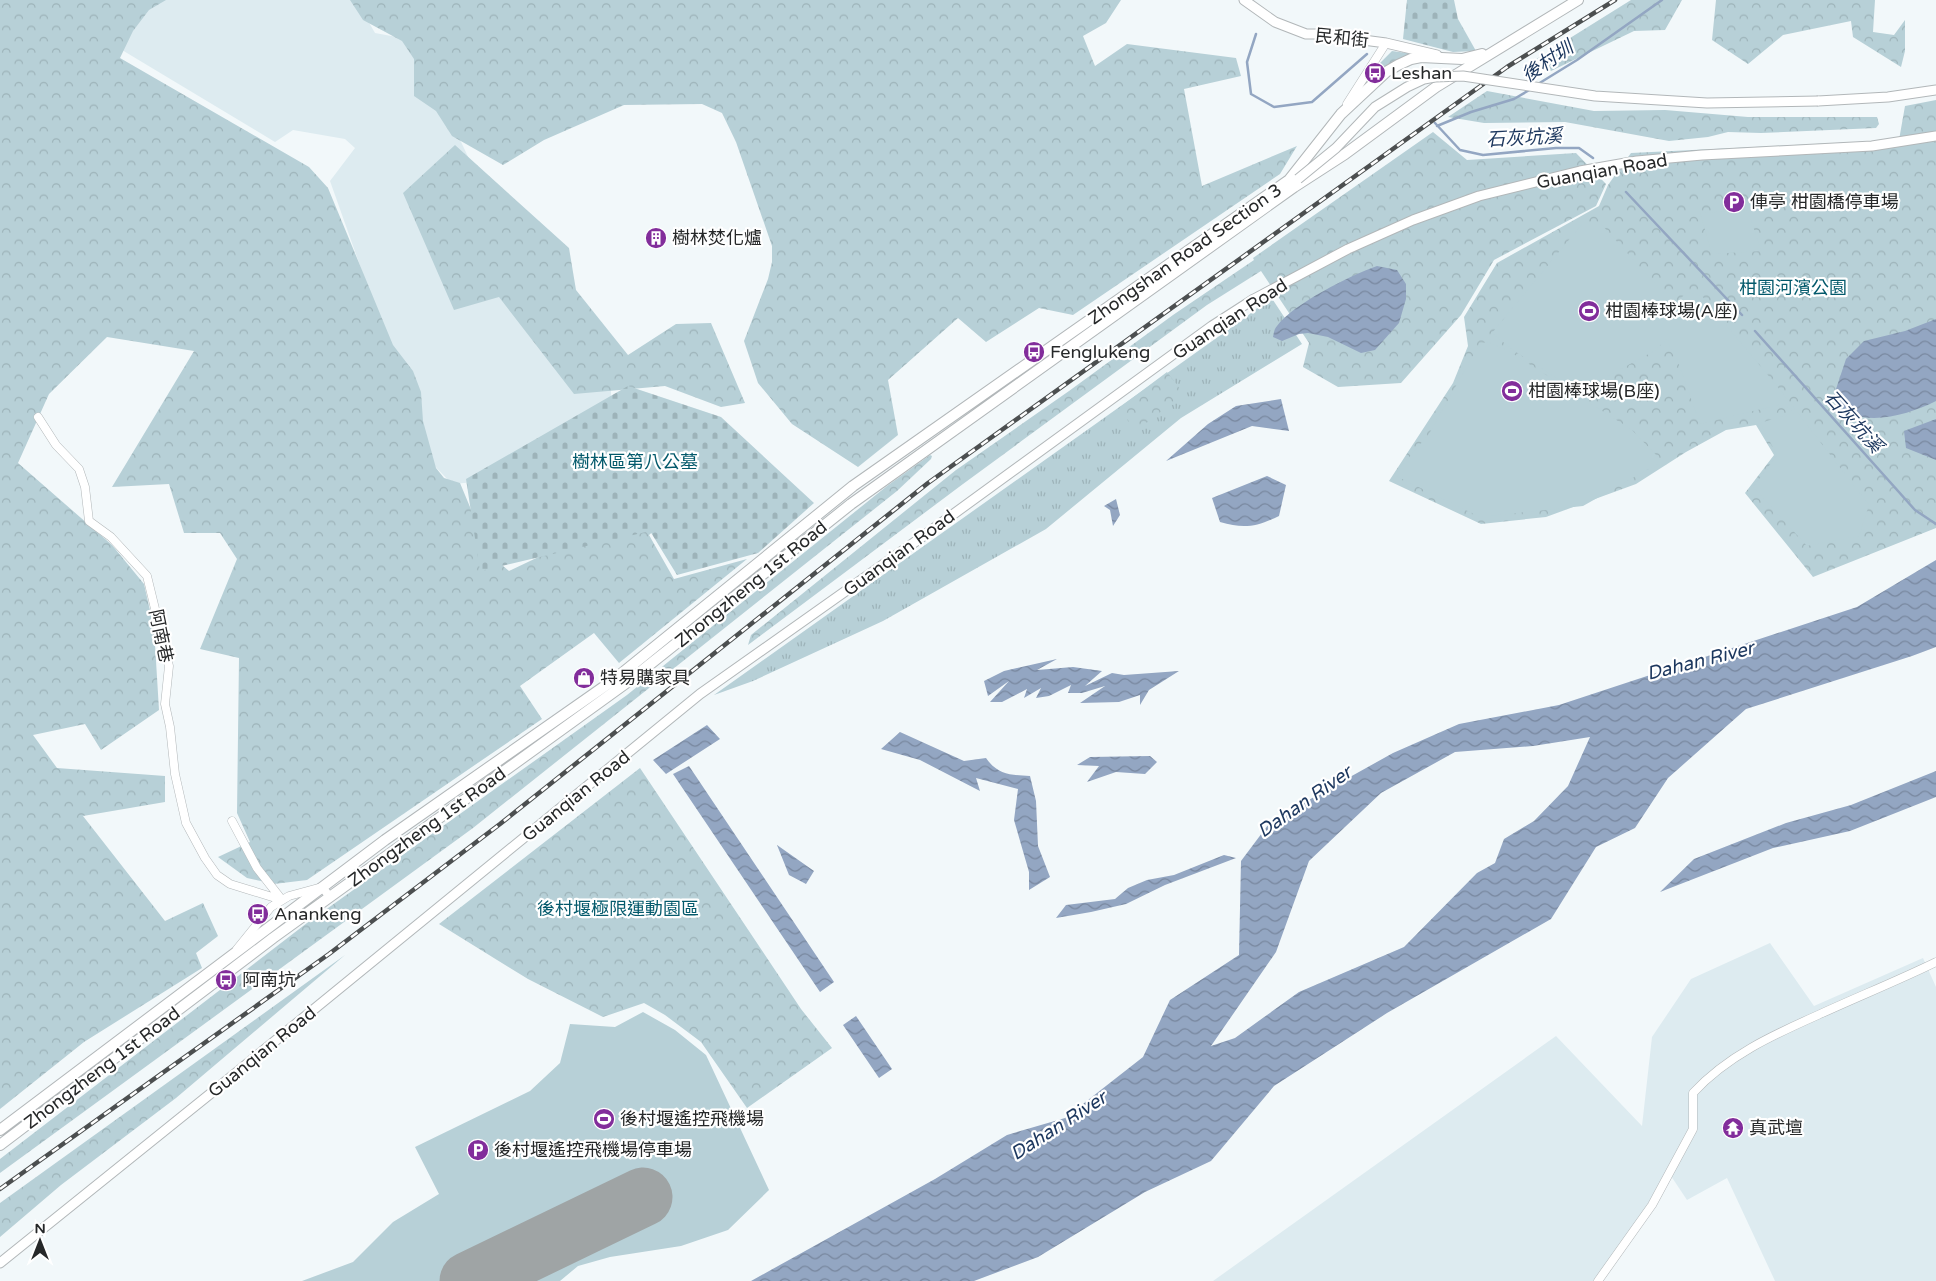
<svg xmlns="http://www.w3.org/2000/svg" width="1936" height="1281" font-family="'Varela Round','Noto Sans TC',sans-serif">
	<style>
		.built { fill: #ddebf0 }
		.grass { fill: url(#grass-tufts) }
		.forest { fill: url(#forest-crowns) }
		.cemetery { fill: url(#cemetery-stones) }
		.pitch { fill: #b7d0d7 }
		.water { fill: url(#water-waves); fill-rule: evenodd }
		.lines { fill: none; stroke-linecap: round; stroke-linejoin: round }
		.stream { stroke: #93a6c2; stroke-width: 2.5 }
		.runway { stroke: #9fa4a5; stroke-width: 59 }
		.minor-casing { stroke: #b2b7b9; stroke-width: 9 }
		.tertiary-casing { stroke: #b2b7b9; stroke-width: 11 }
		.secondary-casing { stroke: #b2b7b9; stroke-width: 12 }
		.minor { stroke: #fff; stroke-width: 8 }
		.tertiary { stroke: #fff; stroke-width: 9 }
		.secondary { stroke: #fff; stroke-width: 10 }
		.rail-casing { stroke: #4c4f50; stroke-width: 4.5 }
		.rail { stroke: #fff; stroke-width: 2.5; stroke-dasharray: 8; stroke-linecap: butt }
		.tertiary-bridge-casing { stroke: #b2b7b9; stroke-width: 11; stroke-linecap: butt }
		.tertiary-bridge { stroke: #fff; stroke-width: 9 }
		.labels { text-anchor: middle; stroke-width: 4.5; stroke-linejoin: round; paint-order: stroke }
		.street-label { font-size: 18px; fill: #262829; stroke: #fff }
		.poi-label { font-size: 18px; fill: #262829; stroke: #fff; text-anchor: start }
		.park-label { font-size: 18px; fill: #045a6c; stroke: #fff }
		.water-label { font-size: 19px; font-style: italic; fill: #1c375e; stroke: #fff }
	</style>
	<defs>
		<pattern id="grass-tufts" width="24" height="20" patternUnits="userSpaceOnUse" patternTransform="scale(1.25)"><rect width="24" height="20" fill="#b7d0d7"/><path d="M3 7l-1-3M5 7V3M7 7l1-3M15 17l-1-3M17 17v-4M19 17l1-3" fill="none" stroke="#9db3b9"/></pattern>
		<pattern id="forest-crowns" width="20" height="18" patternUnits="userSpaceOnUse" patternTransform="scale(1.25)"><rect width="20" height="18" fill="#b7d0d7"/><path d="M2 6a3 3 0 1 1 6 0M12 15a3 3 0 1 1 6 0" fill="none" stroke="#9db3b9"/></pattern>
		<pattern id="cemetery-stones" width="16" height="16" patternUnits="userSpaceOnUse" patternTransform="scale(1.25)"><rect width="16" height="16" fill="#b7d0d7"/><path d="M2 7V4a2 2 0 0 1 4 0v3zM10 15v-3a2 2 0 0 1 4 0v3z" fill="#9db3b9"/></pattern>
		<pattern id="water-waves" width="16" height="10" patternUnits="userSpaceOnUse" patternTransform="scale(1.25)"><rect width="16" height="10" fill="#93a6c2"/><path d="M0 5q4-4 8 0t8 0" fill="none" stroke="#78879e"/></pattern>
	</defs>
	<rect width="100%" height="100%" fill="#f2f8fa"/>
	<!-- built -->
	<path class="built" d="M152,0H356L375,33L413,40L529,286L611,380V402L476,482L452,484L429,460L330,181L355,148L345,139L293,130L275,142L117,47Z
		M1770,943L1814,1006L1923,958L1936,987V1281H1775L1727,1178L1687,1200L1669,1173L1597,1281H1213L1556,1036L1642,1126L1652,1037L1691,979Z"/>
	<!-- grass -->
	<path class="grass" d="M1271,297L1302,344L1181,418L1046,529L883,621L753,681L714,695L1246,317Z"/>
	<!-- forest -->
	<path class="forest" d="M0,0H166L149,10L133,31L120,58L309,167L328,188L393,345L413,371L421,392L423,421L436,468L444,478L460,483L490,555L509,571L549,552L672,515L649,535L674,579L747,559L619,663L594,633L520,686L542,719L307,880L274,884L247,878L218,857L250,842L237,813L239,658L200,649L237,559L220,533H184L169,484L112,487L194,351L107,337L49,394L18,463L112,545L144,584L154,628L159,710L101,750L85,724L33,735L57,768L165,776V802L83,816L165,921L203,903L218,936L196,953L202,968L84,1042L0,1109Z
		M350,0H1121L1106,23L1083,36L1095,66L1127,44L1236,58L1241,76L1184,89L1202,186L1297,146L1280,174L1073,315L1039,308L986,342L958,318L888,380L898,435L858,467L792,424L758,383L744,341L768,279L772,262V246L736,142L722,113L702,104L624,105L544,140L503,165L452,136L436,111L414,96V59L402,41L363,20Z
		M1631,0H1682L1665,30L1634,31L1551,71L1522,68Z
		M1716,0H1875L1873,32L1894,35L1905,20V51L1901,67L1853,37L1851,21L1783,35L1748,64L1712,40Z
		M1392,51L1414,54L1387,65L1366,86L1380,63Z
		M1487,91L1594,111L1665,110L1748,117H1877L1879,124L1876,128L1761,133L1728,132L1708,137L1669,141L1565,122L1484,123L1448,117Z
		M1936,100V528L1813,577L1745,493L1774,455L1756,425L1726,430L1686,452L1636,484L1546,517L1481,524L1389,481L1453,383L1468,346L1464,317L1497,263L1599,206L1608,185L1631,153L1899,140L1905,106Z
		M1433,132L1467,160L1576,153L1606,184L1596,206L1494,260L1461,315L1401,383L1338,387L1303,367L1309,343L1261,271L1207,305L963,484L748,645L751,635L956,470L1069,391L1173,315L1254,260L1253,258Z
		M455,145L569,248L576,290L628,355L676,324L711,323L745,403L721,407L665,386L574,394L499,297L454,310L403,193Z
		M1167,372L1184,394L1136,431L1119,408Z
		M930,455L932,456L931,459L897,491L473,828L0,1173V1159L307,923L627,695L887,486Z
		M640,768L801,1009L832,1048L747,1108L701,1042L665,1015L644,1003L603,1017L528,979L439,924Z
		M345,955L176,1098L61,1185L0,1237V1203Z"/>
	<!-- cemetery -->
	<path class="cemetery" d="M1407,0H1454L1458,19L1476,51L1453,52L1403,39Z
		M628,386L721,417L814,503L758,553L677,575L650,531L480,571L466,479Z"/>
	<!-- pitch -->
	<path class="pitch" d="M1748,210L1761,251L1712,254L1700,213Z
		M1582,224H1601L1674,305L1687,292L1702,296L1777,386L1869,505L1859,536L1807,546L1753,487L1777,455L1760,423L1794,413L1782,404L1700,424L1677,359L1666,339L1656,350L1578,392L1513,350L1492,333Z
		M1488,342L1509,351L1632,430L1659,458V463L1583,506L1480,517L1394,475L1429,434L1476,350L1482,343Z
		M643,1012L675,1030L706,1055L769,1190L728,1230L681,1246L610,1257L578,1266L560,1281H302L353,1262L393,1222L439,1194L415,1147L530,1091L560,1063L570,1024L615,1027Z"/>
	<!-- water -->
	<path class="water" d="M1377,266L1397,270L1406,284V299L1399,323L1375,350L1361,353L1328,337L1308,333L1299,334L1282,341L1273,337C1274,333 1274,329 1277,326C1293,304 1351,275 1377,266Z
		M1936,319V401C1912,413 1875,425 1849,413C1843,411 1838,401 1834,395L1846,359L1864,341L1905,331Z
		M1281,399L1289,431L1252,426L1166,461L1208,424L1236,406Z
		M1936,419V460L1906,448L1904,431Z
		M1267,476L1286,485L1279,516C1256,527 1244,529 1220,522L1212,498Z
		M1116,499L1120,515L1113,526L1110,510L1104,506Z
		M1936,560V647L1912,656L1746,709L1668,778L1635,828L1596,847L1551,919L1387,1013L1274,1086L1211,1161L1145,1192L1038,1257L974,1281H751L935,1179L1007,1135L1065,1118L1143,1057L1170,1000L1239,955L1241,861L1271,821L1393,753L1459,724L1559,705L1857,607ZM1590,737L1568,786L1534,821L1504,839L1495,863L1477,873L1404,947L1299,992L1235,1038L1211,1046L1276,952L1309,861L1381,793L1455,752L1533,746Z
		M1057,659L1037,670L1073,667L1102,671L1085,686L1112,673L1124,675L1179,671L1149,690L1140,705V695L1119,702L1080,703L1105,686L1082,693H1068L1071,685L1049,696L1036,698L1041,688L1024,698L1027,689L1002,702H990L1009,681L988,696L984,681L1004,671Z
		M707,725L720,739L666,774L653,760Z
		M900,732L964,761L986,758C998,775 1010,775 1030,776L1036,801L1038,846L1050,877L1029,890V872L1014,820L1018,789L976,778L980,791L920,760L881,749Z
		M1150,756L1157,762L1145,774L1116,772L1087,782L1099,766L1077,765L1090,757Z
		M689,766L834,982L820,992L673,774Z
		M1936,771V797L1850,831L1773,848L1660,892L1694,859L1786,823L1851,805Z
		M777,845L814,871L806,884L789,875Z
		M1224,855L1236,858L1165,885L1126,904L1091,912L1056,918L1066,905L1115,899L1128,888L1147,880L1174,875Z
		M856,1016L892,1069L879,1078L843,1025Z"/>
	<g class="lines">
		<!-- stream -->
		<path class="stream" d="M1256,34L1247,62L1251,94L1274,107L1312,102L1367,54
			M1538,84L1577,60L1662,0
			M1435,123L1460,150L1483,155L1556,148H1579L1593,158
			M1437,126L1471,112L1514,99L1531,89
			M1626,192L1742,315
			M1755,331L1915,510L1936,524"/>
		<!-- runway -->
		<path class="runway" d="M469,1281L643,1197"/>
		<!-- minor casing -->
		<g class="minor-casing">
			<path id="minor" d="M1347,104L1386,43
				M38,417L56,445L79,469L85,487L89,521L111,537L147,576L169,666L165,704L170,727L175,774L186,823L205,858L217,875L230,884L282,900
				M232,821L257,868L282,900
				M237,949L271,907L289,896L322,887L330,897
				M1598,1281L1652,1205L1693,1129V1093C1727,1056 1773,1035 1818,1015C1857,997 1897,981 1936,962"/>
		</g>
		<!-- tertiary casing -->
		<g class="tertiary-casing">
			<path id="tertiary" d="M1244,0L1275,22L1306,34H1318L1386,43L1437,55
				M1818,101L1888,97L1936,90
				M0,1263L215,1090L700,694L922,537L1212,326L1254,299L1348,249L1413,220L1479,196L1580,171L1637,161L1702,155L1872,146L1936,136"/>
		</g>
		<!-- secondary casing -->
		<g class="secondary-casing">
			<path id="secondary" d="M0,1130L385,840L615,679L853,486L1289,180L1341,114L1386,72L1398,65L1411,59L1421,57L1462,59L1482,54
				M0,1145L273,938L629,681L851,504L1294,187L1345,154L1436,87L1578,0"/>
		</g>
		<!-- minor -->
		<use href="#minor" class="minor"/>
		<!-- tertiary -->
		<use href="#tertiary" class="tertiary"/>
		<!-- secondary -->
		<use href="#secondary" class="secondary"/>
		<!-- rail casing -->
		<g class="rail-casing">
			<path id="rail" d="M0,1189L329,954L500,824L928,483L1507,67L1615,0"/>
		</g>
		<!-- rail -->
		<use href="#rail" class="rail"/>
		<!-- tertiary-bridge casing -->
		<g class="tertiary-bridge-casing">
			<path id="tertiary-bridge" d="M1298,179L1336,148L1375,107L1407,87L1424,79L1435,77L1463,76L1595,96L1707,103L1818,101"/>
		</g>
		<!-- tertiary-bridge -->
		<use href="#tertiary-bridge" class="tertiary-bridge"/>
	</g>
	<!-- icons -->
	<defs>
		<g id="bus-disc" transform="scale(1.125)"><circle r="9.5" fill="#822d9b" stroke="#fff"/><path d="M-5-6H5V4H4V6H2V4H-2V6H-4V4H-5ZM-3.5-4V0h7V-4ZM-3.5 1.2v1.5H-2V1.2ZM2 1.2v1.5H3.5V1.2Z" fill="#fff"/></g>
		<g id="parking-disc" transform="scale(1.125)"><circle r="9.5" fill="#822d9b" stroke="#fff"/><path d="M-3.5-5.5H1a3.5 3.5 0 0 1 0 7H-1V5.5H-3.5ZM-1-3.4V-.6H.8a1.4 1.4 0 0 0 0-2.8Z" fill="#fff"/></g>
		<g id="building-disc" transform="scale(1.125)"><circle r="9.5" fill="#822d9b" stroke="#fff"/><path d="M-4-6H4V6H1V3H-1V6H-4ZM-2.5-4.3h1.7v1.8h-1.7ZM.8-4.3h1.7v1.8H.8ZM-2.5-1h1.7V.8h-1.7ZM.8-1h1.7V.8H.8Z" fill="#fff"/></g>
		<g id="stadium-disc" transform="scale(1.125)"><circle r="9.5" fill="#822d9b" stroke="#fff"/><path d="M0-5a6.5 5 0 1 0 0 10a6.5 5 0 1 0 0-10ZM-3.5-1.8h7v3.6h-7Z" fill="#fff"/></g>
		<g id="shop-disc" transform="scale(1.125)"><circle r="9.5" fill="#822d9b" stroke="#fff"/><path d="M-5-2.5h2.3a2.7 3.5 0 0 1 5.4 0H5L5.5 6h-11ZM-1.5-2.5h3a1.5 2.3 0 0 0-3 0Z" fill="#fff"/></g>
		<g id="temple-disc" transform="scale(1.125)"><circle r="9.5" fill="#822d9b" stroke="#fff"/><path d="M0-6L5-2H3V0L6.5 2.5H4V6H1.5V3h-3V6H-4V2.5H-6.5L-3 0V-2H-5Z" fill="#fff"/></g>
	</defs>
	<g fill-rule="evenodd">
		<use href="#bus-disc" x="1375" y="73"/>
		<use href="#parking-disc" x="1734" y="202"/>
		<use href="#building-disc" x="656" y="238"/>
		<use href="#stadium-disc" x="1589" y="311"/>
		<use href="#bus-disc" x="1034" y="352"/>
		<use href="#stadium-disc" x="1512" y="391"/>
		<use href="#shop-disc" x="584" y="678"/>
		<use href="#bus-disc" x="258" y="914"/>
		<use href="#bus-disc" x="226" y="980"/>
		<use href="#stadium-disc" x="604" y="1119"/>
		<use href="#temple-disc" x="1733" y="1128"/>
		<use href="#parking-disc" x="478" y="1150"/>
	</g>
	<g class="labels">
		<!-- street labels -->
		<g class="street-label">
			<text transform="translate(1342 38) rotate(6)" y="6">民和街</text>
			<text transform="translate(1602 171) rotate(-10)" y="6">Guanqian Road</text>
			<text transform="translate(1185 254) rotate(-35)" y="6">Zhongshan Road Section 3</text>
			<text transform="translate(1230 319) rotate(-33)" y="6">Guanqian Road</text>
			<text transform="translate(899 553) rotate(-36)" y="6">Guanqian Road</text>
			<text transform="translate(751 584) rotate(-39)" y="6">Zhongzheng 1st Road</text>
			<text transform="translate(161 636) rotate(78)" y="6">阿南巷</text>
			<text transform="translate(576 796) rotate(-39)" y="6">Guanqian Road</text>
			<text transform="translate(427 827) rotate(-36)" y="6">Zhongzheng 1st Road</text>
			<text transform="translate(262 1052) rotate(-39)" y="6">Guanqian Road</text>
			<text transform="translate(102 1068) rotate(-37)" y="6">Zhongzheng 1st Road</text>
		</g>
		<!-- poi labels -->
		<g class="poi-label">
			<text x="1391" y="79">Leshan</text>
			<text x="1750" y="208">俥亭 柑園橋停車場</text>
			<text x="672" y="244">樹林焚化爐</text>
			<text x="1605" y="317">柑園棒球場(A座)</text>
			<text x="1050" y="358">Fenglukeng</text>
			<text x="1528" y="397">柑園棒球場(B座)</text>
			<text x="600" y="684">特易購家具</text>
			<text x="274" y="920">Anankeng</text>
			<text x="242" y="986">阿南坑</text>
			<text x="620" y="1125">後村堰遙控飛機場</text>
			<text x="1749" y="1134">真武壇</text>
			<text x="494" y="1156">後村堰遙控飛機場停車場</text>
		</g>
		<!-- park labels -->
		<g class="park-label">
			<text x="1793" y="294">柑園河濱公園</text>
			<text x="635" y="468">樹林區第八公墓</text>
			<text x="618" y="915">後村堰極限運動園區</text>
		</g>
		<!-- water labels -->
		<g class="water-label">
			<text transform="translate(1547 61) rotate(-34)" y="7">後村圳</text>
			<text transform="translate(1524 137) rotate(-3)" y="7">石灰坑溪</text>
			<text transform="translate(1854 421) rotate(48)" y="7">石灰坑溪</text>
			<text transform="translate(1700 660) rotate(-14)" y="7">Dahan River</text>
			<text transform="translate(1304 801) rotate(-35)" y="7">Dahan River</text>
			<text transform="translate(1058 1125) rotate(-33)" y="7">Dahan River</text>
		</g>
	</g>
	<!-- north arrow -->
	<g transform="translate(40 1241)" stroke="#ffffff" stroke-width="4" paint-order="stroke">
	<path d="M0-4L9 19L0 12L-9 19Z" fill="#262829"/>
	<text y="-8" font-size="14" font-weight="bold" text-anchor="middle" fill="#262829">N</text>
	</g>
</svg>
